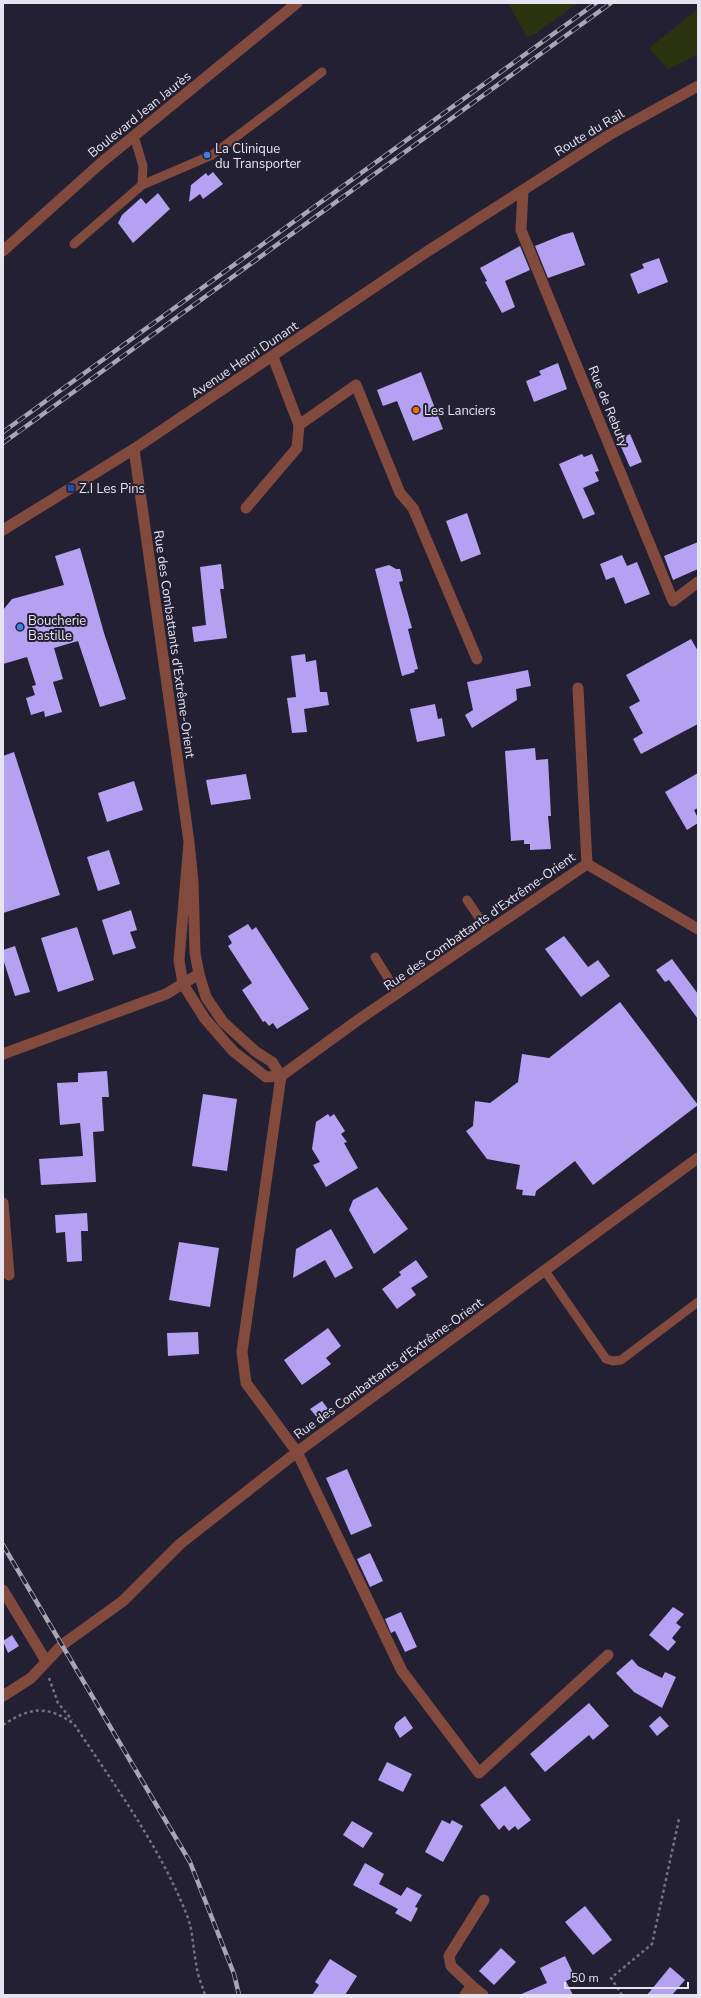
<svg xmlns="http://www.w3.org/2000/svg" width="701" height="1998" font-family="'Nunito Sans',sans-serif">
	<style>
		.green { fill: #2b330e }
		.building { fill: #b4a1f2 }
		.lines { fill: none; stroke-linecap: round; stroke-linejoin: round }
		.path { stroke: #747181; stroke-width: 2.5; stroke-dasharray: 3 3; stroke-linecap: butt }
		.service { stroke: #824a3d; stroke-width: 9 }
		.minor { stroke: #824a3d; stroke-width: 11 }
		.tertiary { stroke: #824a3d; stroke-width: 11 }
		.rail-casing { stroke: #a9a5b4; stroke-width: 4.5 }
		.rail { stroke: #242033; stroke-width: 3; stroke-dasharray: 9; stroke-linecap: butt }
		.shop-dot { fill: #3f7fe0; stroke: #242033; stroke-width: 1.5 }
		.food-dot { fill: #e8710a; stroke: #242033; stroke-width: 1.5 }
		.transit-dot { fill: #1a4fb4; stroke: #242033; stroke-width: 1.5 }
		.labels { text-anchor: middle; stroke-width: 4; stroke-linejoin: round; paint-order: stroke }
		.street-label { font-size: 13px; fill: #e7e4f1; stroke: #242033 }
		.poi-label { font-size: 13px; fill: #e7e4f1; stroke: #242033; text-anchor: start }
	</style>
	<rect width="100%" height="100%" fill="#242033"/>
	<!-- green -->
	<path class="green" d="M508,3H578L535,34L527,37Z
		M698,9V54L668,69L649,48Z"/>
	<!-- building -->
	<path class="building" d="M213,172L223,184L203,199L200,194L189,202L191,185L206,173L208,176Z
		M158,193L170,209L133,243L118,223L122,215L141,198L146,204Z
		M573,232L585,265L548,278L535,246L562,235Z
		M520,246L530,270L505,281L515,307L502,313L485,282L487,281L480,268Z
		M659,258L668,282L638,294L630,274L644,268L642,264Z
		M558,363L567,389L534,402L526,381L541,375L539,371Z
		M421,372L443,429L413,441L397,401L383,406L377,390Z
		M630,434L642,462L630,467L618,440Z
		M582,454L584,457L592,454L599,471L595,472L599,481L583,488L595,514L583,519L559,464Z
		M467,513L481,554L461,562L446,521Z
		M698,542V569L673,580L664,556Z
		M80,548L104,633L126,699L100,707L78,641L54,648L63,679L53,682L62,712L45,717L44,711L31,715L26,698L35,695L32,686L36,685L27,657L3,664V610L12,599L64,585L55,556Z
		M622,555L627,566L637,562L650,594L625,604L614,577L606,580L600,564Z
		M221,564L224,589H220L227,638L194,642L192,627L206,625L200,567Z
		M389,565L396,569H400L403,581L399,582L412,628L408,629L418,669L414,670L415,672L402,676L375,569Z
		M691,639L698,651V724L641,754L633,739L643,733L629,707L640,701L626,675Z
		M305,654L306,662L316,660L320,692H327L329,705L304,709L307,732L292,733L287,698L296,697L291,656Z
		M528,670L531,686L516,689L517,700L472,728L465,715L473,710L467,682Z
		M435,704L438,719L442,718L445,736L417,742L410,709Z
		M535,748L536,760L548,759L551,816H548L551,849L530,850V844H524V840L511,841L505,751Z
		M14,752L60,895L3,913V756Z
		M698,773V808L694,810L698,818V823L687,830L665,792Z
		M246,774L251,799L211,805L206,780Z
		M134,781L143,810L107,822L98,793Z
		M109,850L120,884L98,891L87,857Z
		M131,910L137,930L130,932L136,948L113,955L102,920Z
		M248,924L252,930L256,927L309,1009L277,1029L273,1023L269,1026L265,1021L263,1022L242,990L252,983L228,946L232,943L228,936Z
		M77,927L94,980L58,992L41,938Z
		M564,936L588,967L598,960L610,976L581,997L545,949Z
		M15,946L30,992L15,996L3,959V950Z
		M672,959L698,994V1019L669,980L665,982L656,970Z
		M620,1002L698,1105L593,1185L575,1161L536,1191L535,1196L522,1195L523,1190L516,1189L520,1165L487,1159L466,1131L473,1126L475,1101L490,1103L518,1082L522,1054L549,1058Z
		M107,1071L109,1097H102L104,1131L93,1132L96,1182L41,1185L39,1159L83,1156L80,1123L60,1125L57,1083L78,1082V1073Z
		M203,1094L237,1099L227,1171L192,1166Z
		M328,1114L330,1117L334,1114L345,1131L341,1134L347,1142L344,1143L358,1168L326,1187L313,1165L320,1162L312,1149L316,1122Z
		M377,1187L408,1229L374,1254L349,1210L353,1200Z
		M87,1213L88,1231H81L82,1261L67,1262L65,1232L56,1233L55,1215Z
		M331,1229L353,1268L335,1278L325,1260L293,1278L296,1249Z
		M179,1242L219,1248L210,1307L169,1300Z
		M416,1260L428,1277L411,1288L416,1295L397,1309L382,1289L401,1275L399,1272Z
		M328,1328L341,1346L326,1358L331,1364L302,1385L284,1360Z
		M198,1332L199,1354L168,1356L167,1333Z
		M322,1401L332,1414L320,1421L310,1409Z
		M347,1469L372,1526L351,1535L326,1478Z
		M370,1553L383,1581L370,1587L357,1559Z
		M673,1607L684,1614L676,1623L681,1627L672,1638L676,1642L668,1651L649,1635Z
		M401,1612L417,1647L405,1652L395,1631L391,1633L385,1619Z
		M12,1635L19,1646L8,1653L3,1641Z
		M632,1659L638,1666L662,1678L665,1672L676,1677L662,1708L634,1692L616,1673Z
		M589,1703L609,1726L593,1740L589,1735L545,1772L530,1754Z
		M405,1716L413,1728L400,1738L394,1728L396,1723Z
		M660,1716L669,1726L657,1736L649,1726Z
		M387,1762L412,1774L403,1792L378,1780Z
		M505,1786L531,1820L518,1830L515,1826L509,1831L504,1825L499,1830L480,1805Z
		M442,1820L450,1824L452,1820L463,1826L443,1862L425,1852Z
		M352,1821L373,1833L363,1848L343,1835Z
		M365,1863L384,1874L379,1884L401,1896L407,1887L422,1895L415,1907L418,1908L411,1922L395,1913L398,1909L353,1885Z
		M585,1906L612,1940L593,1955L565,1922Z
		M501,1948L516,1962L494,1985L479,1971Z
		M565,1956L575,1977L566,1981L573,1995H519L547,1983L540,1968Z
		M330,1959L357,1976L345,1995H312L319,1985L315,1982Z
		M670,1967L685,1980L672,1995H647Z"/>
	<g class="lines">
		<!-- path -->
		<path class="path" d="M49,1678L58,1703L72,1720
			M3,1725C30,1707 47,1705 74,1724C115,1786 161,1848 188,1918C193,1933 193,1948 196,1963C197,1974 202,1985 205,1995
			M622,1995L611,1978L652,1944L679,1819"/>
		<!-- service -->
		<path class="service" d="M142,185L212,155L322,72
			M74,244L142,185L143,166L134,136
			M467,900L488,931
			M375,957L398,994
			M545,1271L606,1359L613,1361L621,1360L698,1302"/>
		<!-- minor -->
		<path class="minor" d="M523,190L521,230L673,601L698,582
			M273,357L299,425L356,385L400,493L413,508L477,659
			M134,449L189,842L193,882L195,953L199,974L206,997L223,1022L255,1051L272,1062L281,1076L266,1077L233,1051L205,1019L183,984L179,960L189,842
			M246,508L297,448L299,425
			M578,688L587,864
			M587,864L358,1020L281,1076L242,1352L246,1383L297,1452L698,1158
			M587,864L698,929
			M3,1054L166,994L199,974
			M3,1203L9,1275
			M3,1590L46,1661
			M3,1696L31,1678L62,1645L123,1601L180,1544L297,1452L402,1671L479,1773L608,1655
			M472,1986L483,1995
			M465,1995L472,1986L451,1966L449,1956L484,1900"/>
		<!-- tertiary -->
		<path class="tertiary" d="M3,251L102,162L297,3
			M3,530L134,449L428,251L609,135L698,86"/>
		<!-- rail casing -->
		<g class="rail-casing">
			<path id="rail" d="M3,432L596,3
				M3,443L611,3
				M3,1545L190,1862L234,1974L239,1995"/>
		</g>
		<!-- rail -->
		<use href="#rail" class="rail"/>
	</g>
	<!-- markers -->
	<g class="shop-dot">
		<circle cx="207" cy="155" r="4"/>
		<circle cx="20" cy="627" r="4"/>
	</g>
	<circle class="food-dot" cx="416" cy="410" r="4"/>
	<rect class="transit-dot" x="67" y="484" width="8" height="8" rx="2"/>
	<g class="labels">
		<!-- street labels -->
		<g class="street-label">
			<text transform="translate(139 114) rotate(-39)" y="5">Boulevard Jean Jaurès</text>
			<text transform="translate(589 132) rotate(-31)" y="5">Route du Rail</text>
			<text transform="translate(244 359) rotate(-34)" y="5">Avenue Henri Dunant</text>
			<text transform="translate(609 406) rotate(68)" y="5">Rue de Rebuty</text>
			<text transform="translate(175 644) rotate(82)" y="5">Rue des Combattants d'Extrême-Orient</text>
			<text transform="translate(479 921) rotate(-35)" y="5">Rue des Combattants d'Extrême-Orient</text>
			<text transform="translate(388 1368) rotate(-36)" y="5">Rue des Combattants d'Extrême-Orient</text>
		</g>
		<!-- poi labels -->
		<g class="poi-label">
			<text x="215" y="153">La Clinique<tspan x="215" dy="15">du Transporter</tspan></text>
			<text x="424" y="415">Les Lanciers</text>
			<text x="79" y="493">Z.I Les Pins</text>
			<text x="28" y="625">Boucherie<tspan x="28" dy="15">Bastille</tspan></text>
		</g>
	</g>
	<!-- border -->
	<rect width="701" height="1998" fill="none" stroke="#e7e4f1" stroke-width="8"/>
	<!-- scale -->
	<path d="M565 1982v6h123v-6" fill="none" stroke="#e7e4f1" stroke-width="2"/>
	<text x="571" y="1982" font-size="12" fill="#e7e4f1" stroke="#242033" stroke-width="3" paint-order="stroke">50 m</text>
</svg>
